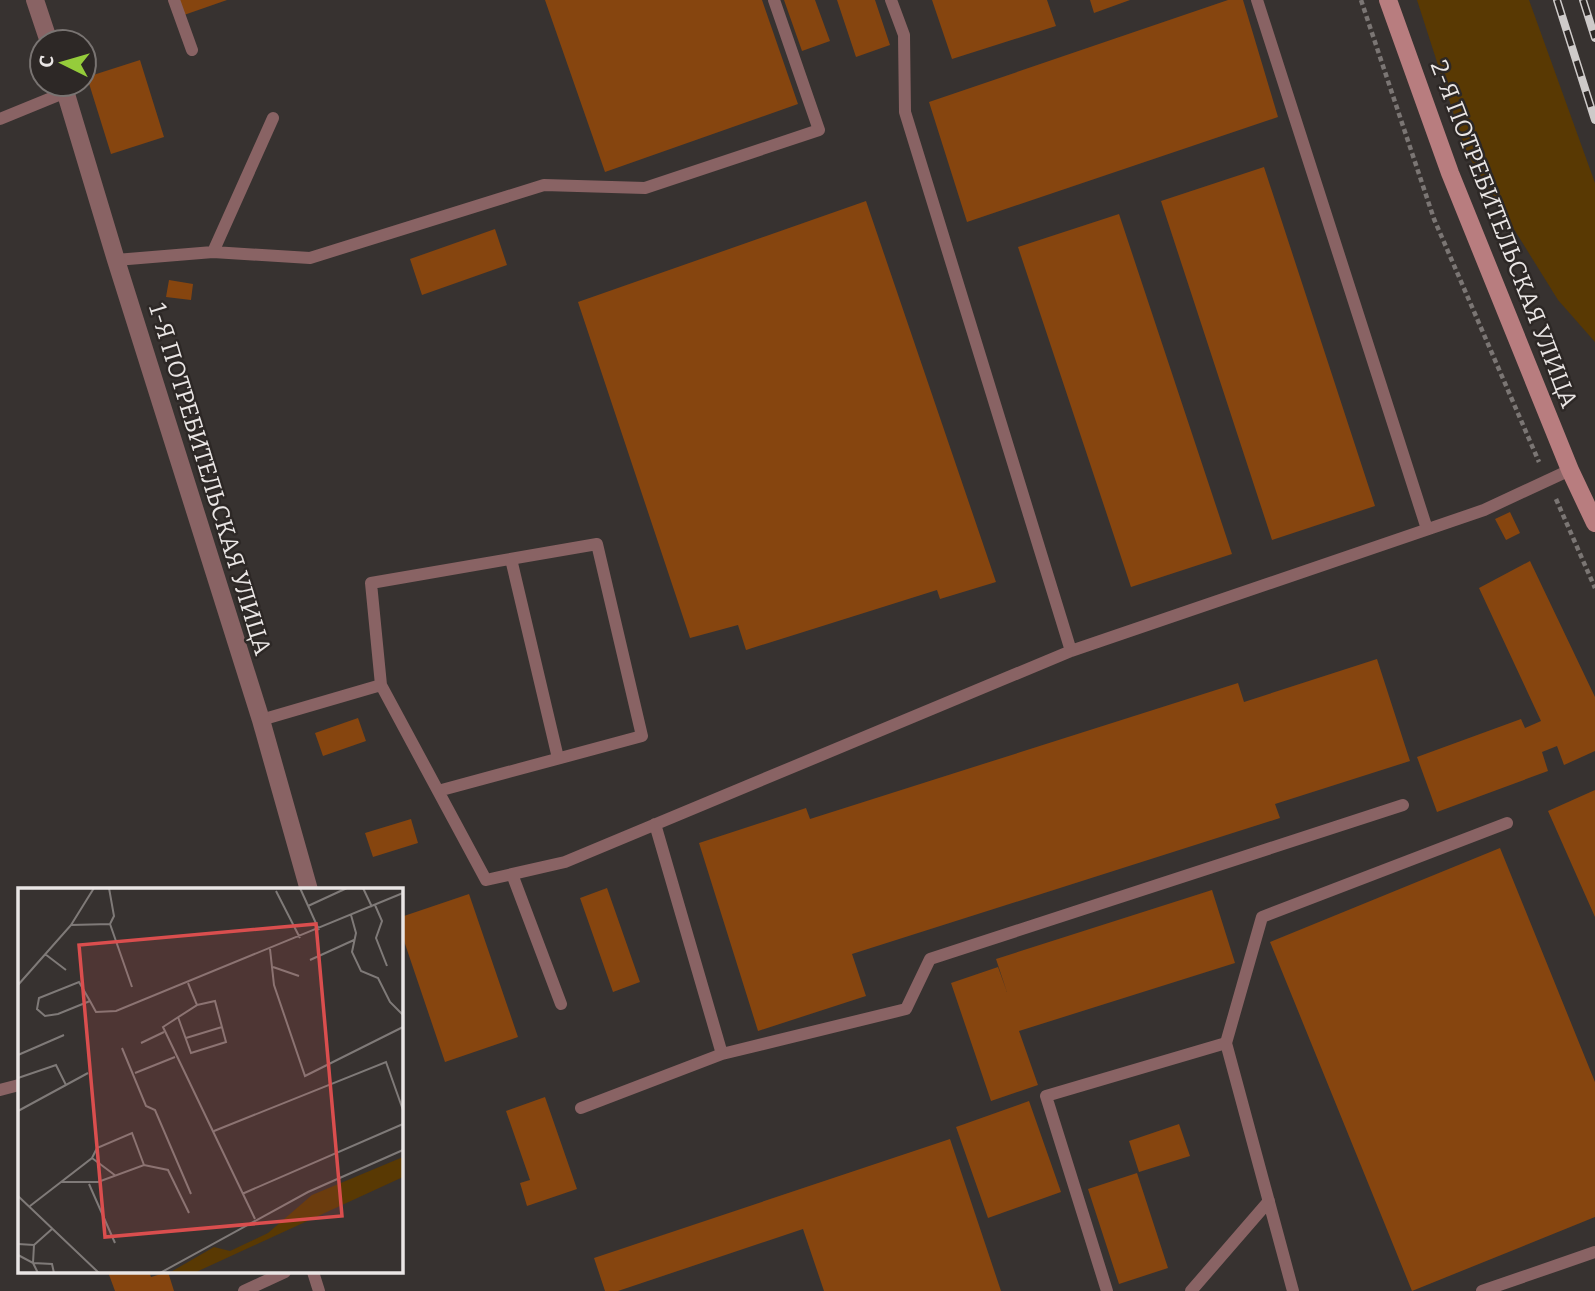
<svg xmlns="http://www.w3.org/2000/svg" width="1595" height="1291" font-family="Bitter,serif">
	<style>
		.green { fill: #593903 }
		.building { fill: #86450f }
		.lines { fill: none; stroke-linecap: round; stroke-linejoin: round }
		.path { stroke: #7b7674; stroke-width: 4.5; stroke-dasharray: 5 3.5; stroke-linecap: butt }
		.lane { stroke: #896364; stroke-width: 12 }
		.street { stroke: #896364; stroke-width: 18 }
		.secondary { stroke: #b87d7f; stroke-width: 18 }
		.rail-casing { stroke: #cecac9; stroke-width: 8 }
		.rail { stroke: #2d2826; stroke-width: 5; stroke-dasharray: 16; stroke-linecap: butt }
		.labels { text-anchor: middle; stroke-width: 5; stroke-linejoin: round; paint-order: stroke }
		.street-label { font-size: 24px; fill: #eae6e5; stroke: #2d2826 }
		.inset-road { fill: none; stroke: #7f7a78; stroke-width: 2 }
		.view { fill: #da4e4e; fill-opacity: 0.15; stroke: #da4e4e; stroke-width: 3.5 }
		.inset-edge { fill: none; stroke: #eae6e5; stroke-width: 3.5 }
	</style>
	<rect width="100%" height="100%" fill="#373230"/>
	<!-- green -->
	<path class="green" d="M1417,0H1529L1595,183V342L1558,300L1466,152Z"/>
	<!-- building -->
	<path class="building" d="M179,0H227L184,15Z
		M545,0H762L798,104L605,172Z
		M784,0H815L830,41L802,51Z
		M837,0H875L890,45L856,57Z
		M932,0H1047L1056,26L952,59Z
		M1090,0H1130L1094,13Z
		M1228,0H1243L1278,117L967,222L929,102Z
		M140,60L164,137L111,154L87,77Z
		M1264,167L1375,506L1272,540L1161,201Z
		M866,201L996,582L940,599L937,590L746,650L738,625L690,638L578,302Z
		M1119,214L1232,554L1131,587L1018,247Z
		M495,229L507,265L422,295L410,259Z
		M169,280L193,284L191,300L166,297Z
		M1510,512L1520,533L1506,540L1495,519Z
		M1530,561L1595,697V751L1564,765L1557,746L1542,752L1548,771L1437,812L1417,757L1521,719L1525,728L1541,721L1479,588Z
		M1377,659L1410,761L1275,804L1280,818L852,954L866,996L758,1031L699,843L806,808L810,819L1238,683L1244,702Z
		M358,718L366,741L323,756L315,733Z
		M1595,790V917L1548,811Z
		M411,819L418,843L373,857L365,833Z
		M1500,848L1595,1082V1217L1412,1291L1270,942Z
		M607,888L640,982L613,992L580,898Z
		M1212,890L1235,963L1019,1031L1038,1085L991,1101L951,983L998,967L1007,992L996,959Z
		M469,894L518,1037L445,1062L401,932V917Z
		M545,1097L577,1189L527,1206L520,1183L530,1180L506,1111Z
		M1029,1101L1061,1192L988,1218L956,1127Z
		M1179,1124L1190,1156L1139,1172L1129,1141Z
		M950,1139L1001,1291H824L803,1229L618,1291H605L594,1258Z
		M1137,1173L1168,1268L1119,1284L1088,1189Z
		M108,1272H149L151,1277L168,1272L174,1291H115Z"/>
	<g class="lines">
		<!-- path -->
		<path class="path" d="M1361,0L1434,219L1539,462
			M1556,499L1595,588"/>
		<!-- lane -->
		<path class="lane" d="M174,0L192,50
			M891,0L904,35L905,112L1071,651
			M1257,0L1427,529
			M0,119L66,92
			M213,252L273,118
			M116,260L213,252L310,258L544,185L645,188L819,130L774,0
			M511,559L558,758
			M381,685L371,583L597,544L642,736L438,791
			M261,720L381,685L486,880L565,862L1071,651L1484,510L1570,470
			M655,824L722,1054
			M512,874L561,1004
			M0,1090L19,1085
			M581,1108L722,1054L906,1009L930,959L1403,805
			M313,1272L319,1291
			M244,1291L285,1272
			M1107,1291L1046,1096L1226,1043
			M1191,1291L1269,1201
			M1293,1291L1226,1043L1262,917L1507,823
			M1482,1291L1595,1252"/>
		<!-- street -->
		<path class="street" d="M35,0L49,42
			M63,84L116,260L261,720L309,890"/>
		<!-- secondary -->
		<path class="secondary" d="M1388,0L1450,173L1570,470L1595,523"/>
		<!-- rail casing -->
		<g class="rail-casing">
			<path id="rail" d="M1557,0L1595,120
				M1583,0L1595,38"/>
		</g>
		<!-- rail -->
		<use href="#rail" class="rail"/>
	</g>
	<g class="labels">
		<!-- street labels -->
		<g class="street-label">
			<text transform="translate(1504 234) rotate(69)" y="8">2-Я ПОТРЕБИТЕЛЬСКАЯ УЛИЦА</text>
			<text transform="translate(210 479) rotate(73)" y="8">1-Я ПОТРЕБИТЕЛЬСКАЯ УЛИЦА</text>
		</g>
	</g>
	<!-- overview -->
	<g transform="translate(18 888)">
		<rect width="385" height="385" fill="#373230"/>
		<path d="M385,269V289L176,385H151L196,359L212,363L250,345L294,307Z" fill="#593903"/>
		<path class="inset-road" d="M91,0L96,28L92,36M282,0L301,42M345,0L354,19M258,3L282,50M357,17L364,33L358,50L369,78M290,18L329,0M333,27L338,45L334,64L343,83L360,90L372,114L385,127M53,37L76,0M252,61L256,97L287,188L385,139M27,66L48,82M292,72L336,52M255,79L281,88M170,95L179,117L145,139L237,331M0,97L53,37L92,36L114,99M72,113L40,126L27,128L19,121L21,110L61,94L72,113L78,124L98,123L385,5M160,129L173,165L208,154L197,113L179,117M168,150L204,139M123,155L146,144M104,160L128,218L137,222L173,306M0,167L46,147M117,185L157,169M0,190L38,177L48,197M0,223L70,185M196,243L368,174L385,222M74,270L98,288M43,294H80L126,277L150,282L171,325M71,296L97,355M224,306L385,236M0,308L81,385M12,318L74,270L79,260L114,245L126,277M0,356L16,357L34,341M16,357L15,375L20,385M0,367L15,375L34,376L36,385M142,385L290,304L385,262"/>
		<path class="view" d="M298,36L324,328L87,349L61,57Z"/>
		<rect width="385" height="385" class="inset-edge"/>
	</g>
	<!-- north arrow -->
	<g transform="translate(63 63) rotate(275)"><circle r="33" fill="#2d2826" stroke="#797472" stroke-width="2"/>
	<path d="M0-5L12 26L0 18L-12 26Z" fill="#95cc3b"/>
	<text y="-10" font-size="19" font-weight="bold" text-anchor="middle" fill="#eae6e5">С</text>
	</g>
</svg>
